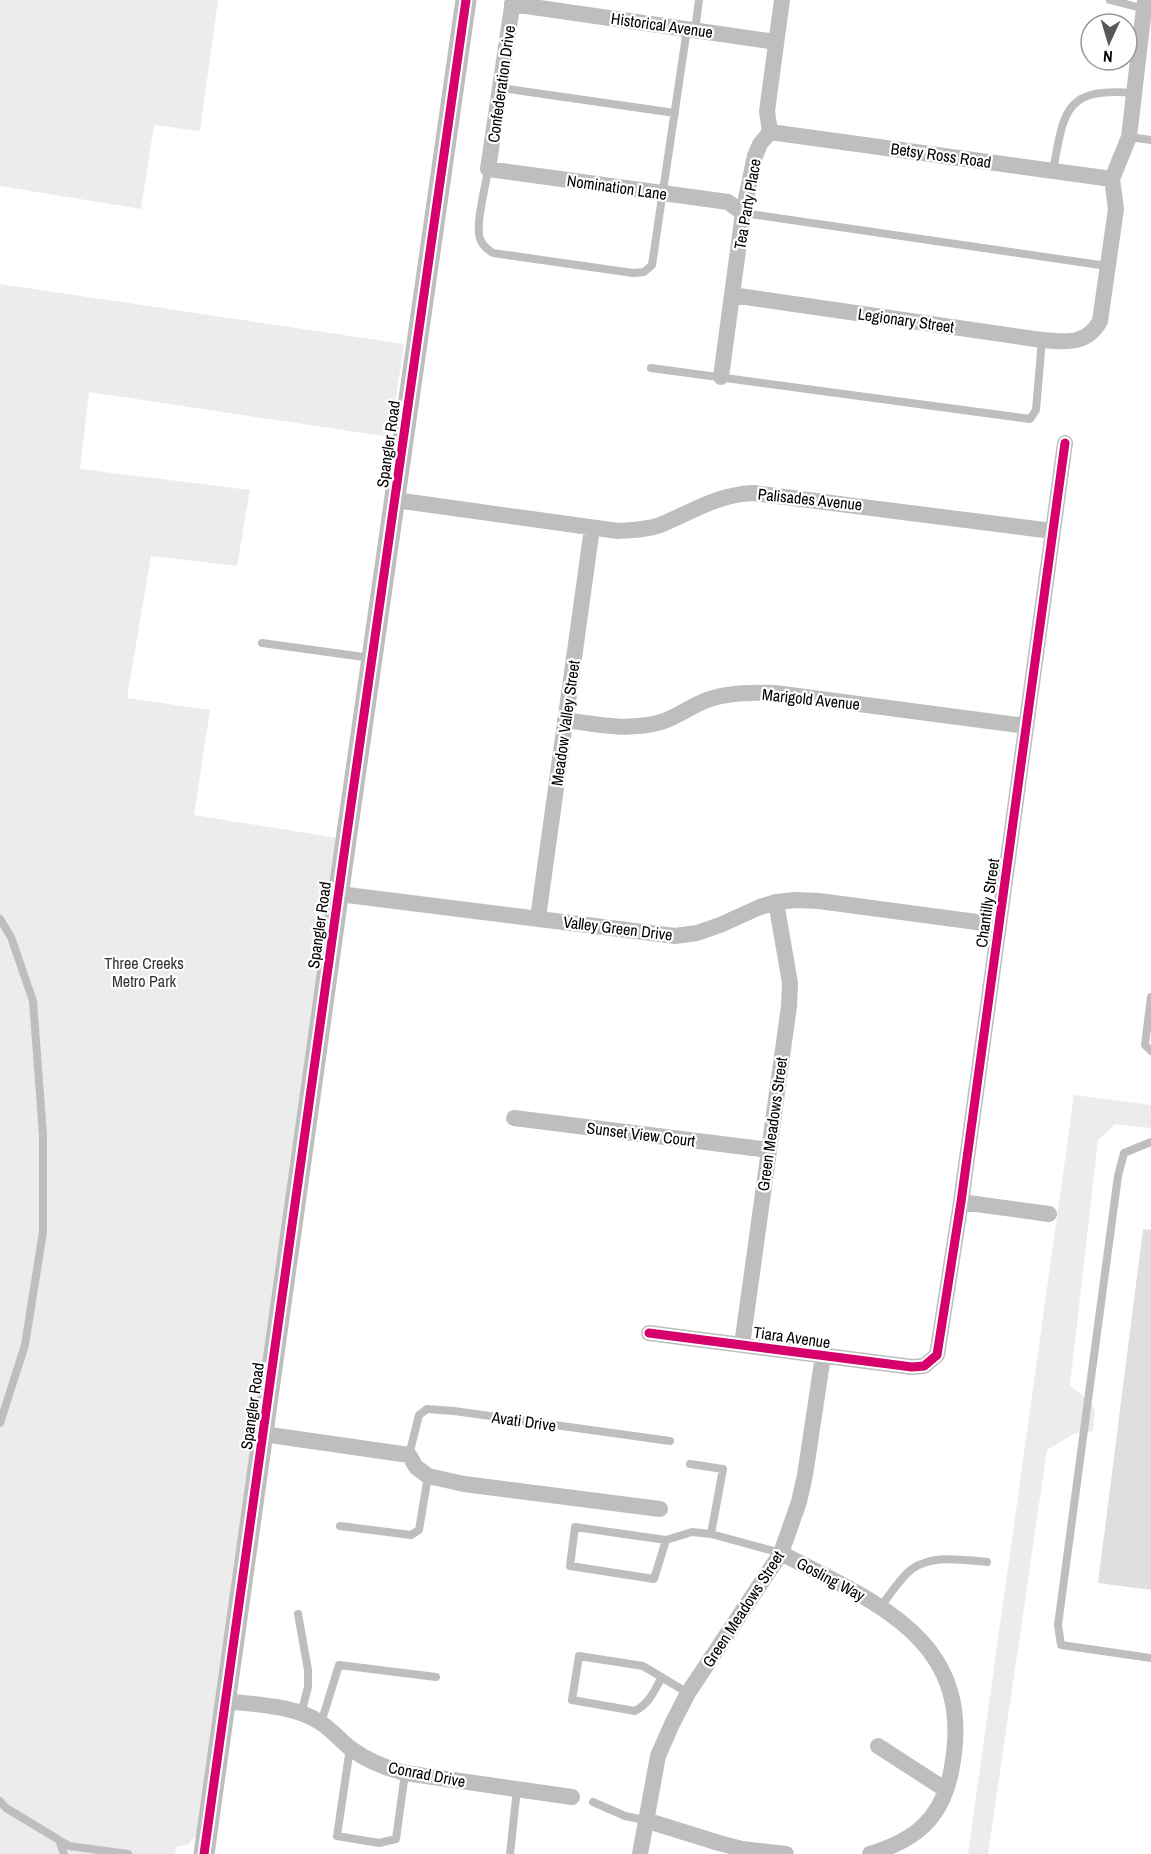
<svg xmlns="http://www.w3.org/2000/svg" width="1151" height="1854" font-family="'Archivo Narrow',sans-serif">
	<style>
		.green { fill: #ececec }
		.building { fill: #dfdfdf }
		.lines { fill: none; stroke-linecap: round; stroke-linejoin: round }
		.service { stroke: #bebebe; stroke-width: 8 }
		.minor { stroke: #bebebe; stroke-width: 16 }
		.tertiary { stroke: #bebebe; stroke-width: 21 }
		.cycleway-casing { stroke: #fff; stroke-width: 13 }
		.cycleway { stroke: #d6006c; stroke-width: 9 }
		.labels { text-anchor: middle; stroke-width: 4.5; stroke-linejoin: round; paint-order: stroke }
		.street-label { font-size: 16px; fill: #000; stroke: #fff }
		.park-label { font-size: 16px; fill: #333; stroke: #fff }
	</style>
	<rect width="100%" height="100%" fill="#fff"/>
	<!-- green -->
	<path class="green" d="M0,0H218L200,131L154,125L141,209L0,186Z
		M0,284L404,344L390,437L89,392L80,469L250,490L237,566L151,556L127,698L210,710L194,815L338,838L197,1835L187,1845L176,1847L175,1854H0Z
		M1074,1095L1151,1105V1128L1115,1124L1098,1140L1070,1385L1091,1403L1095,1410L1093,1431L1074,1434L1047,1450L988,1854H968Z"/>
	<!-- building -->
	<path class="building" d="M1143,1229L1151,1230V1590L1098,1583Z"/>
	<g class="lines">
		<!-- service -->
		<path class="service" d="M1110,0L1145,9
			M695,30L699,0
			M501,88L675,113
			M1129,137L1151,140
			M488,169C486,186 475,224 480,239C483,246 487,249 493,253L633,273L644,272L652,265L687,29
			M1053,171C1064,111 1064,87 1134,93
			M743,213L1107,266
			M651,368L1030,419L1036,410L1042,340
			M262,643L371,658
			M0,919L11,937L33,1001L43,1135V1232L25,1345L0,1423
			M1151,997L1145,1045L1151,1051
			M1151,1142L1124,1153L1118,1176L1058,1625L1061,1645L1151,1658
			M409,1455L419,1415L427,1409L454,1411L670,1441
			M690,1464L723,1469L711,1534
			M340,1526L411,1535L419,1530L428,1476
			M666,1540L654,1579L570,1566L575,1527L666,1540L692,1532L711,1534L781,1553
			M881,1606C890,1595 900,1578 912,1569C933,1554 964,1560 987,1562
			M298,1614L308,1670V1687L301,1714
			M662,1677C654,1691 650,1703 635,1711L572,1700L579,1656L643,1666L688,1693
			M321,1723L339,1665L436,1677
			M350,1748L337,1836L379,1843L396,1839L405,1773
			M0,1801L6,1808L69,1846L128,1854
			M593,1802L625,1816L645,1820
			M59,1840L64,1854
			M510,1854L517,1789"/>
		<!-- minor -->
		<path class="minor" d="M513,0L488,169L728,202L743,213
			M512,4L776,42
			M770,132L1112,179
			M732,295L1042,340C1066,342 1087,345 1100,321L1116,209L1112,179L1129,137L1145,0
			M721,377L743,213L755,156L760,144L770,132L767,111L782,0
			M395,500L618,531C632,530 647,530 660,525C694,511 716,495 753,493L1052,531
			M565,720C598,725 629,731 661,722C677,717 691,706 707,700C728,692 753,692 775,693L1026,726
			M339,894L675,936L697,933L720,925L760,907L776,902L795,900L819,901L999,925
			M538,918L592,528
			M514,1118L769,1150
			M961,1202L1049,1214
			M649,1333L912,1367L924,1366L937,1355L961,1202L1065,443
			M742,1345L789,1006L790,983L776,902
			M263,1434L409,1455L416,1467L428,1476L464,1484L660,1509
			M781,1553C877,1604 978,1639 951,1772C941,1820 915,1840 870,1854
			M226,1701C256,1705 295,1705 321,1723C332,1730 340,1740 350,1748C366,1760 385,1768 405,1773L572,1797
			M878,1746L946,1790
			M645,1820L719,1843L742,1849L786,1854
			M640,1854L658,1756L672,1724L688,1693L781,1553L799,1502L805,1475L823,1356"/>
		<!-- tertiary -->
		<path class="tertiary" d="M204,1854L344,854L466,0"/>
		<!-- cycleway casing -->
		<g class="cycleway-casing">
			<path id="cycleway" d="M649,1333L912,1367L924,1366L937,1355L961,1202L1065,443
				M204,1854L344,854L466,0"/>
		</g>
		<!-- cycleway -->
		<use href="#cycleway" class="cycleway"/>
	</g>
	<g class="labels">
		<!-- street labels -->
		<g class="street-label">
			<text transform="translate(662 25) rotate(8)" y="6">Historical Avenue</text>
			<text transform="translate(501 84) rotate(-82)" y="6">Confederation Drive</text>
			<text transform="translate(941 155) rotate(8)" y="6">Betsy Ross Road</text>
			<text transform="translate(617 187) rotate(8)" y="6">Nomination Lane</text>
			<text transform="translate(747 204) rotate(-80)" y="6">Tea Party Place</text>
			<text transform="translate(906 320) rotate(8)" y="6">Legionary Street</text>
			<text transform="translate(388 444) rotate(-82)" y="6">Spangler Road</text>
			<text transform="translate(810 499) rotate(6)" y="6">Palisades Avenue</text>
			<text transform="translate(811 699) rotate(6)" y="6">Marigold Avenue</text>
			<text transform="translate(565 723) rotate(-82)" y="6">Meadow Valley Street</text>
			<text transform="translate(987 903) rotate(-82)" y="6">Chantilly Street</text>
			<text transform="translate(319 925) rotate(-82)" y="6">Spangler Road</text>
			<text transform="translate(618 928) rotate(7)" y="6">Valley Green Drive</text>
			<text transform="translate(772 1124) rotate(-82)" y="6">Green Meadows Street</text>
			<text transform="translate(641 1134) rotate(7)" y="6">Sunset View Court</text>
			<text transform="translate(792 1337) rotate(8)" y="6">Tiara Avenue</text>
			<text transform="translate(252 1406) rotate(-82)" y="6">Spangler Road</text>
			<text transform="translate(524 1421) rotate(8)" y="6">Avati Drive</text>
			<text transform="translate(831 1579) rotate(28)" y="6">Gosling Way</text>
			<text transform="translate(743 1609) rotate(-57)" y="6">Green Meadows Street</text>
			<text transform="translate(427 1774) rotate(11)" y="6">Conrad Drive</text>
		</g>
		<!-- park labels -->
		<g class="park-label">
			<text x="144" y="969">Three Creeks<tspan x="144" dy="18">Metro Park</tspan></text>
		</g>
	</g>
	<!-- north arrow -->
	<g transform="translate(1109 42) rotate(184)"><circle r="28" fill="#ffffff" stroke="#999999" stroke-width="1.5"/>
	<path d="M0-4.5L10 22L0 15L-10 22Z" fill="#595959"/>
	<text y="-9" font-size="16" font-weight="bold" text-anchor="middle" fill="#000000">N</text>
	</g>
</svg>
